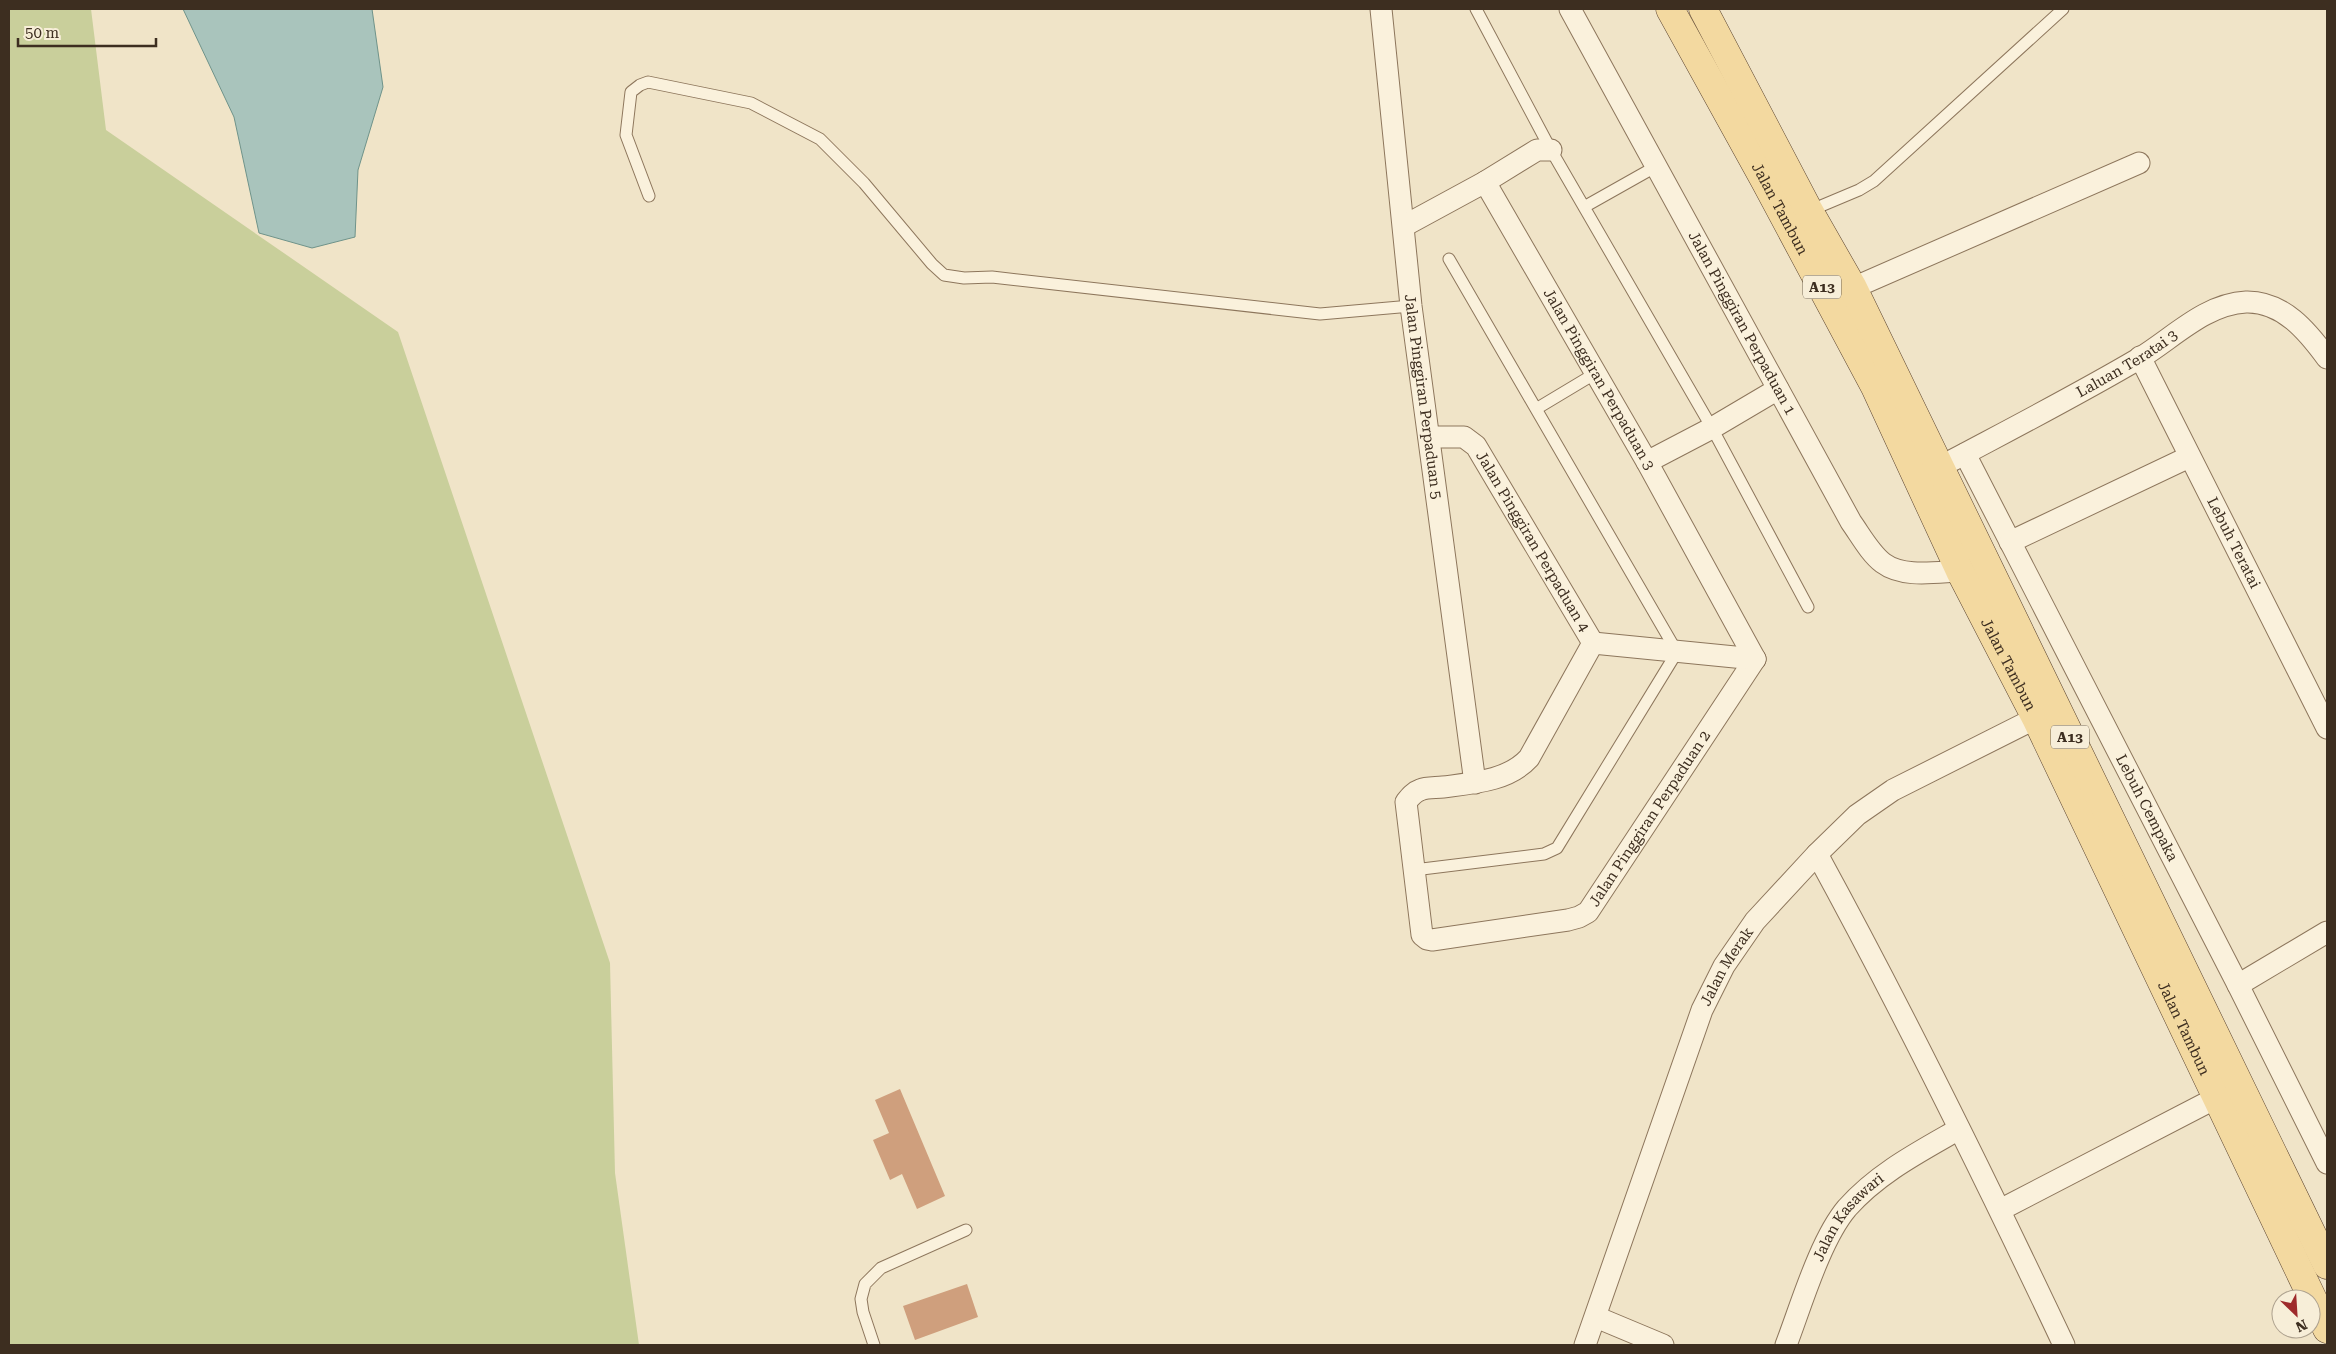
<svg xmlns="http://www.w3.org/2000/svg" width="2336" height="1354" font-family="'Roboto Serif',serif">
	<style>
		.green { fill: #c9cf9b }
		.water { fill: #a9c4bc; stroke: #6f938a }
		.building { fill: #cf9f7d }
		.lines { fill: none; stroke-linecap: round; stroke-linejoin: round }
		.lane-casing { stroke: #8d765c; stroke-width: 13 }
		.street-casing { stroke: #8d765c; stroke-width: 23 }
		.primary-casing { stroke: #5b4430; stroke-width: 29 }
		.lane { stroke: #faf1dc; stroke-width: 11 }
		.street { stroke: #faf1dc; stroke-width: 21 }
		.primary { stroke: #f3d9a0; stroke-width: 28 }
		.labels { text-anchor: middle; stroke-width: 4; stroke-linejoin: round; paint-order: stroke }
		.shield { fill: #f7eed8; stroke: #756857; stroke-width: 1 }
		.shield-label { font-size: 14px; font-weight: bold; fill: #3d2e20 }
		.street-label { font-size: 15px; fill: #3d2e20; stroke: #f7eed8 }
	</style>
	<rect width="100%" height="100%" fill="#f0e4c8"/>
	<!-- green -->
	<path class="green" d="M9,9H91L106,130L398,332L610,963L615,1173L639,1345H9Z"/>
	<!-- water -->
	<path class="water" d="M183,9H372L383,87L358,170L355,237L312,248L259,233L234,117Z"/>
	<!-- building -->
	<path class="building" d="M900,1089L945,1196L917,1209L902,1174L890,1180L873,1140L889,1133L875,1100Z
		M967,1284L978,1317L915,1340L903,1306Z"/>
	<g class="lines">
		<!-- lane casing -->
		<g class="lane-casing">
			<path id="lane" d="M1476,9L1551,150L1712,428L1808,607
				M649,196L626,135L631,92L640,85L648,82L751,103L820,139L864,183L932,264L944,275L964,278L992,277L1320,314L1411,306
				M1584,207L1655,167
				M1809,211L1859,190L1874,181L2063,9
				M1536,409L1596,373
				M1414,870L1544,854L1557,848L1677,652L1449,259
				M874,1345L863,1312L861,1299L865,1284L881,1268L966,1230"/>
		</g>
		<!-- street casing -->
		<g class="street-casing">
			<g id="street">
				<path id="s1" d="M1381,9L1411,306L1475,783"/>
				<path id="s2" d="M1570,9L1851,522C1861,536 1870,553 1883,563C1903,578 1936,572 1960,571"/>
				<path d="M1485,182L1537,150H1551"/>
				<path id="s3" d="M1404,226L1485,182L1647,462L1755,659"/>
				<path d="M1853,288L2139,163"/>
				<path id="s4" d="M2140,357L2327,728"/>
				<path id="s5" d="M1429,437H1464L1476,446L1593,643L1529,758C1508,781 1473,783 1443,787C1436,788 1427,787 1420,790C1414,792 1410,797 1406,802L1422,935L1427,939L1432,940L1568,920L1579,917L1588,912L1755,659"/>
				<path id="s6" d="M1965,454L2238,985L2327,1163"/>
				<path id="s7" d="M1953,460C2015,427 2079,394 2140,358C2173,338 2205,304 2246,302C2283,301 2308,332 2327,358"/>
				<path d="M1647,462L1712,428L1778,389"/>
				<path d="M2010,542L2189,457"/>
				<path d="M1593,643L1755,659"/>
				<path d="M1817,854C1905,1015 1986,1180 2064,1345"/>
				<path d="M2238,985L2327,932"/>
				<path d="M2000,1210L2216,1098"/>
				<path d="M1596,1317L1663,1345"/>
				<path id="s8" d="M1585,1345L1702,1010L1724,966L1755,921L1817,854L1857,815L1893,790L2036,718"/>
				<path id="s9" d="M1786,1345C1801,1306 1820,1240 1847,1208C1878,1173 1919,1152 1959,1129"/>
			</g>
		</g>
		<!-- primary casing -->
		<g class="primary-casing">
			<g id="primary">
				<path id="s10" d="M1670,9L1765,181L1875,387L1960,571L2036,718L2327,1329"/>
				<path d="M1703,9L1809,211L1853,288L2327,1265"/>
			</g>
		</g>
		<!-- lane -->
		<use href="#lane" class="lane"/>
		<!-- street -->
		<use href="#street" class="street"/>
		<!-- primary -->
		<use href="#primary" class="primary"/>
	</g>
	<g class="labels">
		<!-- shield labels -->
		<g class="shield">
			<rect x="1803" y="275.5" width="38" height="23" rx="4"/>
			<rect x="2051" y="725.5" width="38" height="23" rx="4"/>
		</g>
		<g class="shield-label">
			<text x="1822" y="292">A13</text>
			<text x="2070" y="742">A13</text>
		</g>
		<!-- street labels -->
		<g class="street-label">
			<text dy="5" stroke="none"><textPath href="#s10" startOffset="228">Jalan Tambun</textPath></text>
			<text dy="5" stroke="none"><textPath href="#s2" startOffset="358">Jalan Pinggiran Perpaduan 1</textPath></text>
			<text dy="5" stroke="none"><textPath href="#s7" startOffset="199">Laluan Teratai 3</textPath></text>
			<text dy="5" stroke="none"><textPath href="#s3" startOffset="320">Jalan Pinggiran Perpaduan 3</textPath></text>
			<text dy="5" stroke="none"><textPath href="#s1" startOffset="390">Jalan Pinggiran Perpaduan 5</textPath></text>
			<text dy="5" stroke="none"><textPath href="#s5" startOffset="161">Jalan Pinggiran Perpaduan 4</textPath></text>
			<text dy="5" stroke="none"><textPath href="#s4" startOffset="208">Lebuh Teratai</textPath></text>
			<text dy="5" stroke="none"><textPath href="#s10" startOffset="738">Jalan Tambun</textPath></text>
			<text dy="5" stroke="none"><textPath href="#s6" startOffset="398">Lebuh Cempaka</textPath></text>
			<text dy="5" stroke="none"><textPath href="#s5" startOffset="962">Jalan Pinggiran Perpaduan 2</textPath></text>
			<text dy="5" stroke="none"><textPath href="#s8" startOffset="405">Jalan Merak</textPath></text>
			<text dy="5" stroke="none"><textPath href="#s10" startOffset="1142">Jalan Tambun</textPath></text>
			<text dy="5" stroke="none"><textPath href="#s9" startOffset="144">Jalan Kasawari</textPath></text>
		</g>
	</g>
	<!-- border -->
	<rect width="2336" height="1354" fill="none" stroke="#3d2e20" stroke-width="20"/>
	<!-- north arrow -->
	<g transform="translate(2296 1314) rotate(155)"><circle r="24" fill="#f7eed8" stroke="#ada18e"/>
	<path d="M0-4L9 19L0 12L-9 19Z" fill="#9e2a2b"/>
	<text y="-8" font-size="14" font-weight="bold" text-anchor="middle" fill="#3d2e20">N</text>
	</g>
	<!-- scale -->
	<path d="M18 38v8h138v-8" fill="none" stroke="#3d2e20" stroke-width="2.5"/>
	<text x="25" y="38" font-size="15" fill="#3d2e20" stroke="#f7eed8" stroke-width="4" paint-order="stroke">50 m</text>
</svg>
